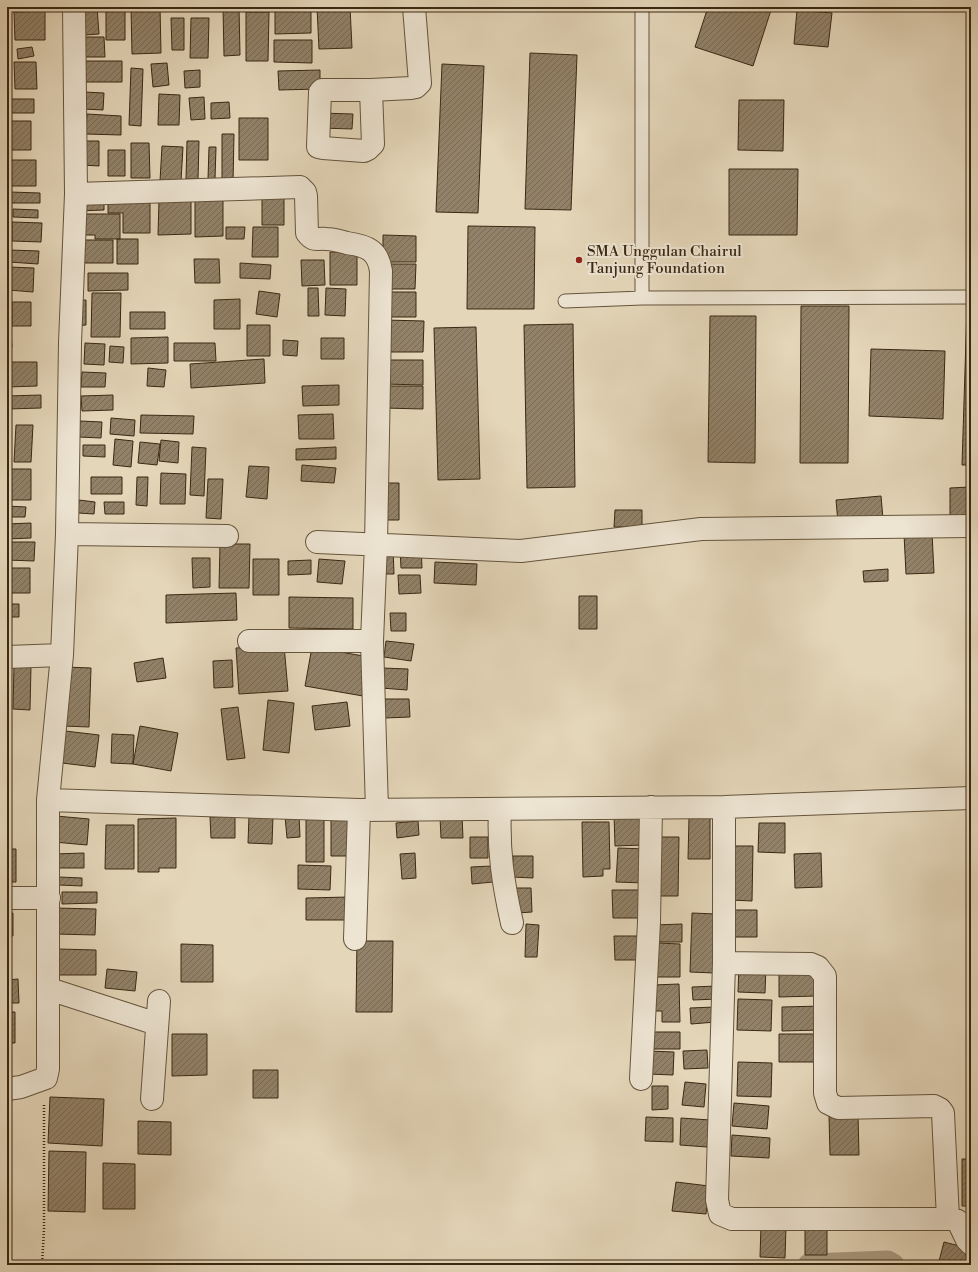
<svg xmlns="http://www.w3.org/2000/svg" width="978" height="1272" font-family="'Libre Bodoni',serif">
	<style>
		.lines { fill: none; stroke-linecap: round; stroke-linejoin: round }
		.canal { stroke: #aa9b81; stroke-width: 23 }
		.building { fill: url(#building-hatch); stroke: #3a2813 }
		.service-casing { stroke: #64543c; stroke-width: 15 }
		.minor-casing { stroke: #64543c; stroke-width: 24 }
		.path { stroke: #3a2813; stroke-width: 2.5; stroke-dasharray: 1 2; stroke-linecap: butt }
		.service { stroke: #ede4d2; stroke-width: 13 }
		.minor { stroke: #ede4d2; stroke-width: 22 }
		.poi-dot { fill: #8f2418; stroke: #ede4d2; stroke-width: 1.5 }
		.labels { text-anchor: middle; stroke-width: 4; stroke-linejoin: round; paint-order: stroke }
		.poi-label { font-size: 15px; fill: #3a2813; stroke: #ede4d2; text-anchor: start }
	</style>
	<defs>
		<pattern id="building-hatch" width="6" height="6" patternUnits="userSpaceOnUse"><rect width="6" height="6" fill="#928269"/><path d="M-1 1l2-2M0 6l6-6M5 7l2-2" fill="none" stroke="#786a55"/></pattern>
	</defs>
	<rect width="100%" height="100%" fill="#e4d6b9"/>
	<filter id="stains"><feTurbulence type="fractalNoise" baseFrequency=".005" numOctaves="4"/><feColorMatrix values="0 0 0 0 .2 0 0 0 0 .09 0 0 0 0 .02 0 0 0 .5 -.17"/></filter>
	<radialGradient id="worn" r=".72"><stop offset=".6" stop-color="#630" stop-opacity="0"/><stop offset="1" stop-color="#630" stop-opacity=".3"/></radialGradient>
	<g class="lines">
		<!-- canal -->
		<path class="canal" d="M809,1265L888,1262L893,1265"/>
	</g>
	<!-- building -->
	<path class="building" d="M83,7H97L99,34L85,35Z
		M106,7H125V40H106Z
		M131,7H160L161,53L132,54Z
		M167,7H188L189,9L167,11Z
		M223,7H239L240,55L224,56Z
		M317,7H350L352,48L319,49Z
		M368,7H391V10H368Z
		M708,7H772L753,66L695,47Z
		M275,9H311V33L275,34Z
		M797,10L832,13L828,47L794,44Z
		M45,11V40H15L14,12Z
		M246,12H269L268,61H246Z
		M171,18H184V50H172Z
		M191,18H209L208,58H190Z
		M76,37H104L105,57H77Z
		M274,40H312V63L274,62Z
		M32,47L34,56L18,59L17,49Z
		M530,53L577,55L571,210L525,209Z
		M84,61H122V82H84Z
		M14,62H36L37,89H15Z
		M167,63L169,85L153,87L151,64Z
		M442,64L484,66L478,213L436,212Z
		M131,68L143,69L141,126L129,125Z
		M200,70V87L185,88L184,71Z
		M320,70V89L279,90L278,71Z
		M84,92L104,93L103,110L84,109Z
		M159,94L180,95L179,125H158Z
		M204,97L205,119L191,120L189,98Z
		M7,99H34V113H7Z
		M739,100H784L783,151L738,150Z
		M229,102L230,118L211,119V103Z
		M321,113L353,114L352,129L321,128Z
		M87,114L121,116V135L86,134Z
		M239,118H268V160H239Z
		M7,121H31V150H7Z
		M222,134H234L233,183H222Z
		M83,141H99V166L82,165Z
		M187,141H199L198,179H186Z
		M131,143H149L150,178H131Z
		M162,146L183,147L181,181H160Z
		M209,147H216L215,179H208Z
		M108,150H125V176H108Z
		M7,160H36V186H7Z
		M729,169H798L797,235H729Z
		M10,192L40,193V203H10Z
		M77,196H104V210L77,211Z
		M108,197H150V233H123V213H108Z
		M195,198H223V236L195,237Z
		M284,198V225H262V199Z
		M191,199V234L158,235L159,200Z
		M13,209L38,210V218L13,217Z
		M79,214H120V239H95V235H79Z
		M12,222L42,223L41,242L12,241Z
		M468,226L535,227L534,309H467Z
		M226,227H245L244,239H226Z
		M253,227H278V257H252Z
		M383,235L416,236V262H383Z
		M117,239H138V264H117Z
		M79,240H113V263H79Z
		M10,250L39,251L38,264L9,262Z
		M330,252H357V285H330Z
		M194,259H219L220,283H195Z
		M301,260H324L325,285L302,286Z
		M240,263L271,265L270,279L240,278Z
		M384,264H416L415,289H384Z
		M10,267L34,268L33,292L8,290Z
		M88,273H128V290L88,291Z
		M308,288H318L319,316H308Z
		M326,288L346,289L345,316L325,315Z
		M259,291L280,294L277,317L256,314Z
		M382,292H416V317H382Z
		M92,293H121L120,337H91Z
		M240,299V329H214V300Z
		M76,300H86V325L76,326Z
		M12,302H31V326H12Z
		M801,306H849L848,463H800Z
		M967,307H971V465H962Z
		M130,312H165V329H130Z
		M710,316H756L755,463L708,462Z
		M385,320L424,321L423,352H385Z
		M573,324L575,487L527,488L524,325Z
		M247,325H270V356H247Z
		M476,327L480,479L438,480L434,328Z
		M11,335L12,347H7V336Z
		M168,337V363L131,364V338Z
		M321,338H344V359H321Z
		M283,340L298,341L297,356L283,355Z
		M85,343L105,344L104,365L84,364Z
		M174,343H215L216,361H174Z
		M110,346L124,347L123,363L109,362Z
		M871,349L945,351L943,419L869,416Z
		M264,359L265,383L191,388L190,364Z
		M384,360H423V385L384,384Z
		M7,362H37V386L7,387Z
		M148,368L166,370L164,387L147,386Z
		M82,372L106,373L105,387H81Z
		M339,385V405L303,406L302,386Z
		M384,386H423V409L384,408Z
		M41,395V408L7,409V396Z
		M113,395V410L82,411L81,396Z
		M333,414L334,439H299L298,415Z
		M141,415L194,416L193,434L140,433Z
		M111,418L135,420L134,436L110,434Z
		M80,421L102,422L101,438L79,437Z
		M16,425H33L31,462H14Z
		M7,426H10L9,457H7Z
		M115,439L133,441L131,467L113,465Z
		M161,440L179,442L178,463L159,461Z
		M140,442L160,444L157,465L138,463Z
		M83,445H105V457L83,456Z
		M192,447L206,448L204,496L190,495Z
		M336,447V459L296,460V449Z
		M302,465L336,468L334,483L301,481Z
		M249,466L269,467L267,499L246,497Z
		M7,469H31V500H7Z
		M161,473L186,474L185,504H160Z
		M91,477H122V494H91Z
		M137,477H148L147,506L136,505Z
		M208,479H223L221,519L206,518Z
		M379,483H399V520H379Z
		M970,487V520H950V488Z
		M881,496L883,519L838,523L836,500Z
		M79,500L95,502L94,514L78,513Z
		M104,502H124V514H105Z
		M7,506L26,507L25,517H7Z
		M615,510H642V527H614Z
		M31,523V538L7,539V524Z
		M932,533L934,573L906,574L904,534Z
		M7,542H35L34,561L7,560Z
		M220,544H250L249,588H219Z
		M377,547H393L394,574H378Z
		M421,547L422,568H401L400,548Z
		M192,558H210V587L193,588Z
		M253,559H279V595H253Z
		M319,559L345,561L342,584L317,582Z
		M311,560V574L288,575V561Z
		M435,562L477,564L476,585L434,583Z
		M7,568H30V593H7Z
		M888,569V581L864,582L863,571Z
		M398,575H420L421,593L399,594Z
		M236,593L237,620L166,623V595Z
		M579,596H597V629H579Z
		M289,597L353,598V629L289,628Z
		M7,604H19V617H7Z
		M390,613H406V631H391Z
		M386,641L414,644L411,661L384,657Z
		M284,645L288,691L239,694L236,648Z
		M312,647L369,657L363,696L305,686Z
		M163,658L166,678L137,682L134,663Z
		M232,660L233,687L214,688L213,661Z
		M14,665L31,666L30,710L13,709Z
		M65,667L91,668L89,727L63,726Z
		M382,668L408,669L407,690L381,688Z
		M385,699H409L410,717L385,718Z
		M268,700L294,703L289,753L263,750Z
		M347,702L350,726L315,730L312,706Z
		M238,707L245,758L227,760L221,709Z
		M140,726L178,733L171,771L133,764Z
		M65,731L99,735L95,767L62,763Z
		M112,734L134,735L133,764L111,763Z
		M643,813L644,845L615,846L614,814Z
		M299,815L300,837L287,838L285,816Z
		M324,815V862H306V816Z
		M56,816L89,819L87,845L54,842Z
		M235,816V838H211L210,817Z
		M249,816H273L272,844L248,843Z
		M462,816L463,838H441L440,817Z
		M689,817H710V859H688Z
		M176,818V868H159V872H138V819Z
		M331,818L350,819V856H331Z
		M968,818H971V866H967Z
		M418,821L419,835L397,838L396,823Z
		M582,822H609L610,869H603V876L583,877Z
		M759,823H785V853L758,852Z
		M106,825H134V869H105Z
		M470,837H488V858H470Z
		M657,837H679L678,896H657Z
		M732,846H753L752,901L731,900Z
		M618,848L646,849L645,883L616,882Z
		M7,849H16V882H7Z
		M84,853V868H54V854Z
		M415,853L416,878L402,879L400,854Z
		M821,853L822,887L795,888L794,854Z
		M513,856H533V878L512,877Z
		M298,865L331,866L330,890L298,889Z
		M492,866L493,882L472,884L471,867Z
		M59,877L82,878V886L59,885Z
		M515,888H531L532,912L517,913Z
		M612,890H639L640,918H613Z
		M62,892H97V903L62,904Z
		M349,897V920H306V898Z
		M56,908L96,909L95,935L55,934Z
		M731,910H757V937H731Z
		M7,913H13V936H7Z
		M692,913L716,914L714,973L690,972Z
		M526,924L539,925L537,957H525Z
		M682,924V942H654V925Z
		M614,936H643L644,960H615Z
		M357,941H393L392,1012H356Z
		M658,943L680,944V977H657Z
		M181,944L213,945V982H181Z
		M58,949L96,950V975H58Z
		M739,965L766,966L765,993L738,992Z
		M779,967H816V996L779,997Z
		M107,969L137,972L135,991L105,988Z
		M18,979L19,1003H7V980Z
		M679,984L680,1022H662V1011H653V985Z
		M717,986V999L693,1000L692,987Z
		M738,999L772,1000L771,1031L737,1030Z
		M822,1006V1030L782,1031V1007Z
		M715,1007L716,1022L691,1024L690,1008Z
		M7,1012H15V1043H7Z
		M652,1032H680V1049H652Z
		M172,1034H207V1075L172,1076Z
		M779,1034H816V1062H779Z
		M707,1050L708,1068L684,1069L683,1051Z
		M649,1051L674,1052L673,1075L648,1074Z
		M738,1062L772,1063L771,1097L737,1096Z
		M253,1070H278V1098H253Z
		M685,1082L706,1084L704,1107L682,1105Z
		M652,1086H668V1109L652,1110Z
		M50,1097L104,1099L102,1146L48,1143Z
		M734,1103L769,1106L767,1129L732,1126Z
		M858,1115L859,1155H830L829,1116Z
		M646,1117L673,1118V1142L645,1141Z
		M681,1118L710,1120L707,1147L680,1145Z
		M138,1121L171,1122V1155L138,1154Z
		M732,1135L770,1138L769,1158L731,1156Z
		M49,1151L86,1152L85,1212L48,1211Z
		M962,1159H971V1206H962Z
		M103,1163L135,1164V1209H103Z
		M676,1182L709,1186L706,1214L672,1211Z
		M761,1226H786L785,1258L760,1257Z
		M805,1230H827V1255H805Z
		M944,1242L971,1249L967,1265H938Z"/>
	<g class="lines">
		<!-- service casing -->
		<g class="service-casing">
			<path id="service" d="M642,7V298L971,297
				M565,301L642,298"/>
		</g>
		<!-- minor casing -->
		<g class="minor-casing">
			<path id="minor" d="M371,90L373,144L368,149L364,151L323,148L318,147L320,92L322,90H371L411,88L416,87L420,83L414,7
				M76,194L300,187L305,192L306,196L307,233C314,242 316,238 326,239C333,239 340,241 347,243C367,246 378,250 381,271L376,544L372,641L377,810
				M67,534L227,536
				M317,542L521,551L701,529L971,526
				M249,641H372
				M7,657L62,655
				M48,800L359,810L724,807L971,798
				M724,807V963L717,1200L720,1214L732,1219H953L958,1221L967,1240L971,1244
				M500,809C498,850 503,883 512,923
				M7,898H49
				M355,939L359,810
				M724,963L811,964L818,967L825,976V1093L828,1103L838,1108L934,1106L940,1109L943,1113L948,1219
				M49,989L157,1024
				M641,1079L649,922L651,807
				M7,1089L21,1087L46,1078L48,1069V800L62,655L67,534L70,343L76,194L74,7
				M152,1099L159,1001"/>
		</g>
		<!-- path -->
		<path class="path" d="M42,1265L44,1229V1103"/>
		<!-- service -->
		<use href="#service" class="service"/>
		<!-- minor -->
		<use href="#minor" class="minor"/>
	</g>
	<!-- markers -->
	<circle class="poi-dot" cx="579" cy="260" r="4"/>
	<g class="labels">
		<!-- poi labels -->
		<g class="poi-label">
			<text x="587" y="256">SMA Unggulan Chairul<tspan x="587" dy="17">Tanjung Foundation</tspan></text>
		</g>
	</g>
	<!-- margin -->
	<rect width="978" height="1272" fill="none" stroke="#e4d6b9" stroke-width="24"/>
	<rect x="8" y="8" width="962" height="1256" fill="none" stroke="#3a2813" stroke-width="2"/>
	<rect x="12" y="12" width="954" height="1248" fill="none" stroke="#3a2813"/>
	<rect width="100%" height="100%" filter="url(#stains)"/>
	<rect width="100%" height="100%" fill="url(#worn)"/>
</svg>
